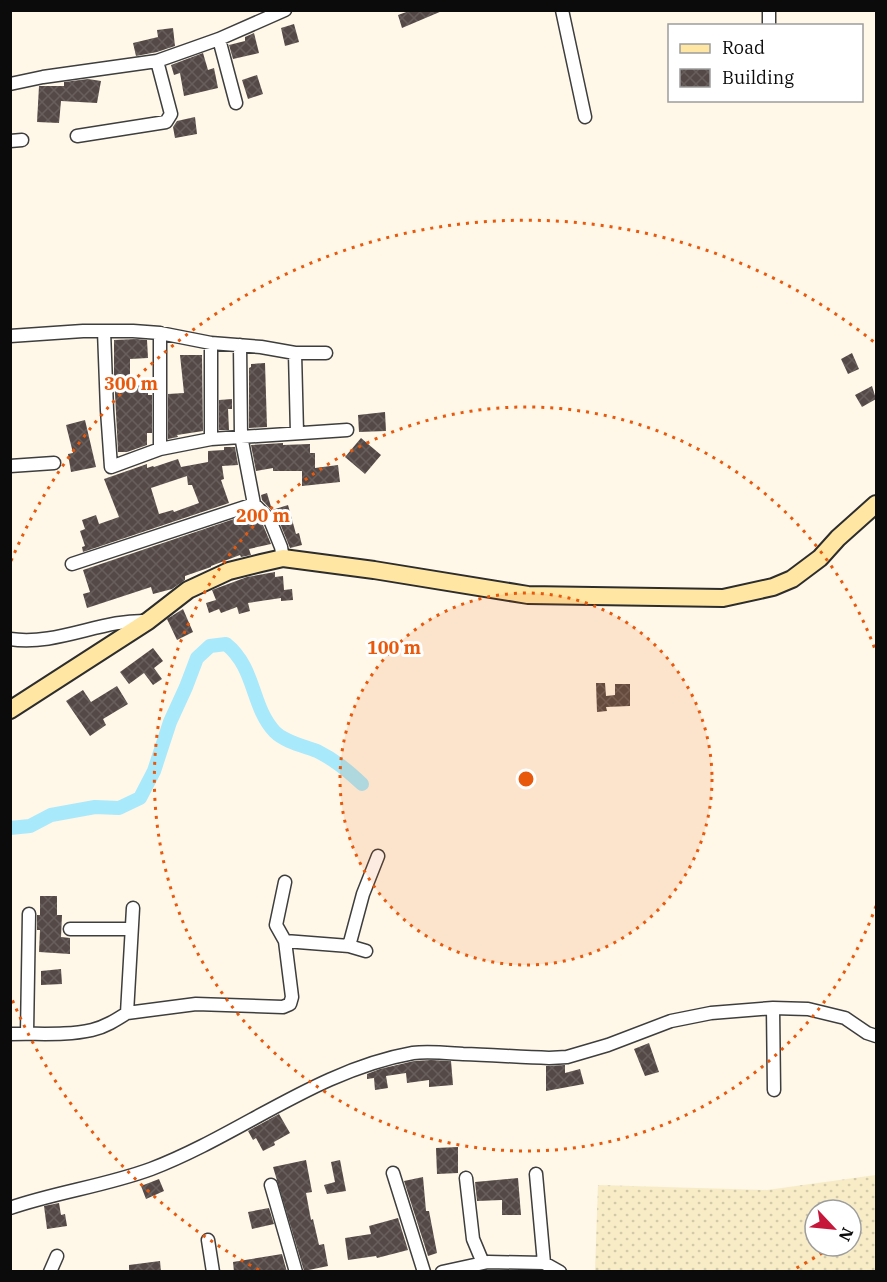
<svg xmlns="http://www.w3.org/2000/svg" width="887" height="1282" font-family="'IBM Plex Serif',serif">
	<style>
		.farmland { fill: url(#farmland-dots); fill-rule: evenodd }
		.lines { fill: none; stroke-linecap: round; stroke-linejoin: round }
		.canal { stroke: #a8e9fc; stroke-width: 14 }
		.building { fill: url(#building-cross-hatch); fill-rule: evenodd }
		.street-casing { stroke: #3e3e3e; stroke-width: 15 }
		.secondary-casing { stroke: #2d2d2d; stroke-width: 20 }
		.street { stroke: #fff; stroke-width: 12 }
		.secondary { stroke: #ffe7a3; stroke-width: 16 }
		.ring { fill: none; stroke: #e8590c; stroke-width: 3; stroke-dasharray: 3 6 }
		.centre { fill: #e8590c; stroke: #fff; stroke-width: 3 }
		.ring-label { font-size: 18px; text-anchor: middle; font-weight: bold; fill: #e8590c; stroke: #fff; stroke-width: 6; stroke-linejoin: round; paint-order: stroke }
	</style>
	<defs>
		<pattern id="farmland-dots" width="8" height="8" patternUnits="userSpaceOnUse" patternTransform="scale(1.5)"><rect width="8" height="8" fill="#f7ecc6"/><path d="M2 2h.1M6 6h.1" fill="none" stroke="#d2c9a9" stroke-width="1.8" stroke-linecap="round"/></pattern>
		<pattern id="building-cross-hatch" width="8" height="8" patternUnits="userSpaceOnUse" patternTransform="scale(1.5)"><rect width="8" height="8" fill="#544946"/><path d="M0 0l8 8M0 8l8-8" fill="none" stroke="#685f5c"/></pattern>
	</defs>
	<rect width="100%" height="100%" fill="#fff7e8"/>
	<!-- farmland -->
	<path class="farmland" d="M876,1175V1271H595L598,1185L767,1190ZM815,1210H851V1246H815Z"/>
	<g class="lines">
		<!-- canal -->
		<path class="canal" d="M10,828L30,826L51,815L95,807L119,808L140,798L154,771L170,722L186,687L197,658L210,646L226,644C256,668 251,707 275,732C285,742 304,746 317,751C335,760 347,770 362,784"/>
	</g>
	<!-- building -->
	<path class="building" d="M412,10H442V11L402,28L398,15Z
		M294,24L299,42L285,46L281,28Z
		M173,28L175,46L157,52L136,56L133,43L158,37L157,30Z
		M254,33L259,53L233,59L229,45L245,41V37Z
		M203,53L208,70L214,68L218,88L184,96L180,73L174,75L171,65Z
		M257,75L263,94L248,99L242,80Z
		M88,79L101,81L97,103L61,101L59,123L37,122L39,86H64V82Z
		M195,117L197,134L175,138L173,127L177,121Z
		M136,339L147,340L148,358L130,359V383L131,385L148,386V395H152V433H147V445L127,452H118L114,374V340Z
		M852,353L859,369L848,374L841,359Z
		M180,355H202L203,431L177,435L178,437L168,439V394L184,393Z
		M265,363L267,427L249,428V368L251,367V364Z
		M872,386L876,399L862,407L855,395Z
		M232,399V409H228L229,430H219V400Z
		M385,412L386,431L359,432L358,415Z
		M85,420L96,467L71,472L68,454L73,453L66,425Z
		M361,438L381,455L365,474L345,457Z
		M283,443V445L310,444V453H315V468L338,465L340,482L302,486V471H273V468L256,471L251,445Z
		M224,447H235L238,465L222,466L224,479L221,480L229,503L83,552L82,547L85,546L80,531L85,529L82,520L96,515L99,524L119,517L104,479L147,464V468L153,466L154,467L178,459L181,467L208,462V451L224,450ZM187,476L188,485H192L199,503L174,512L173,510L159,514L151,488Z
		M267,493L272,510L288,505L296,534L299,533L302,545L290,548L277,516L262,500L261,495Z
		M254,516L263,525L271,544L249,549L251,555L241,557L240,555L211,566V567L185,576V580L172,589L153,594L151,587L87,608L83,594L90,592L83,570L234,519L236,521Z
		M275,572V577L283,576L284,590L292,589L293,600L281,601V598L248,603L250,611L239,614L237,607L221,613L219,609L209,613L206,603L216,600L212,590L247,577Z
		M183,609L193,632L177,640L167,619Z
		M153,648L163,661L154,668L162,679L153,685L144,673L129,684L120,672Z
		M596,683H605L606,696L615,695V684H630V706L606,707L607,711L597,712Z
		M117,686L128,704L103,719L106,725L90,736L66,701L83,690L91,702Z
		M40,896H57V915H62L61,937L70,938V954L39,952L40,930H37V915H40Z
		M61,969L62,984L41,985V971Z
		M649,1043L659,1072L645,1076L634,1049Z
		M431,1060L451,1061L453,1085L429,1087V1080L407,1083L406,1073L386,1076L388,1088L375,1090L374,1078L367,1079V1074L380,1069L414,1061Z
		M565,1065V1073L580,1069L584,1084L546,1091V1066Z
		M279,1114L290,1133L274,1142L275,1145L263,1151L256,1138L253,1140L248,1131Z
		M458,1147V1173L437,1174L436,1148Z
		M306,1160L312,1192L306,1193L311,1220L313,1219L319,1245L324,1244L328,1266L304,1271L273,1167Z
		M340,1160L346,1191L327,1194L324,1185L335,1182L331,1162Z
		M423,1177L426,1211H429L437,1253L428,1256L404,1181Z
		M518,1178L521,1215H502V1200L477,1201L475,1182Z
		M159,1179L164,1191L146,1199L141,1186Z
		M59,1203L61,1215L65,1214L67,1226L47,1229L44,1206Z
		M269,1208L274,1224L252,1229L248,1212Z
		M398,1218L408,1250L377,1258L376,1256L348,1260L345,1238L371,1234L369,1226Z
		M282,1254L287,1272H234L233,1262Z
		M160,1261L161,1272H129V1265Z"/>
	<g class="lines">
		<!-- street casing -->
		<g class="street-casing">
			<path id="street" d="M562,10L585,117
				M769,10V26
				M219,39L236,103
				M10,84L43,77L157,61L219,39L285,10
				M77,136L166,122L171,114L157,61
				M10,141L22,140
				M104,331L107,410L111,467L160,449L211,439L347,430
				M10,336L83,331H133L160,333L211,343L261,347L295,353H326
				M211,343V439
				M240,345L241,436L254,504L270,520L281,547L283,558
				M295,353L297,433
				M160,449V333
				M10,466L54,463
				M72,564L254,504
				M10,639C58,646 101,619 148,621
				M70,929H130
				M285,941L349,946L366,951
				M349,946L363,894L378,856
				M773,1008L774,1090
				M127,1013L196,1004L283,1007L290,1004L292,997L285,941L276,925L285,882
				M27,1033L29,914
				M10,1034C38,1033 65,1036 92,1030C105,1027 116,1020 127,1013L133,908
				M393,1173L424,1272
				M536,1174L544,1263
				M466,1178L473,1239L483,1263
				M271,1185L296,1272
				M10,1208C56,1192 105,1186 151,1169C240,1135 317,1070 413,1053C428,1051 447,1053 463,1054C492,1055 520,1057 549,1058L567,1057L608,1045L671,1021L711,1013L773,1008L808,1009L845,1018L867,1033L876,1036
				M208,1240L213,1272
				M50,1272L57,1256
				M442,1272L488,1262L544,1263L560,1272"/>
		</g>
		<!-- secondary casing -->
		<g class="secondary-casing">
			<path id="secondary" d="M10,710L148,621L188,590L229,571L261,563L283,558L374,570L528,595L723,598L773,587L792,579L820,558L838,538L876,504"/>
		</g>
		<!-- street -->
		<use href="#street" class="street"/>
		<!-- secondary -->
		<use href="#secondary" class="secondary"/>
	</g>
	<!-- distance rings -->
	<circle cx="526" cy="779" r="186" fill="#e8590c" fill-opacity=".12"/>
	<g class="ring">
		<circle cx="526" cy="779" r="186"/>
		<path d="M876 906A372 372 0 1 1 876 652"/>
		<path d="M830 1248A559 559 0 0 1 793 1270M259 1270A559 559 0 0 1 11 997M11 561A559 559 0 0 1 874 342"/>
	</g>
	<circle cx="526" cy="779" r="9" class="centre"/>
	<g class="ring-label">
		<text x="131" y="390">300 m</text>
		<text x="263" y="522">200 m</text>
		<text x="394" y="654">100 m</text>
	</g>
	<!-- border -->
	<rect width="887" height="1282" fill="none" stroke="#0b0b0b" stroke-width="24"/>
	<!-- legend -->
	<rect x="668" y="24" width="195" height="78" fill="#ffffff" stroke="#9d9d9d" stroke-width="1.5"/>
	<rect x="680" y="44" width="30" height="9" fill="#ffe7a3" stroke="#9d9d9d" stroke-width="1.5"/>
	<text x="722" y="54" font-size="18" fill="#0b0b0b">Road</text>
	<rect x="680" y="69" width="30" height="18" fill="url(#building-cross-hatch)" stroke="#9d9d9d" stroke-width="1.5"/>
	<text x="722" y="84" font-size="18" fill="#0b0b0b">Building</text>
	<!-- north arrow -->
	<g transform="translate(833 1228) rotate(116)"><circle r="28" fill="#ffffff" stroke="#9d9d9d" stroke-width="1.5"/>
	<path d="M0-4.5L10 22L0 15L-10 22Z" fill="#c6173a"/>
	<text y="-9" font-size="16" font-weight="bold" text-anchor="middle" fill="#0b0b0b">N</text>
	</g>
</svg>
